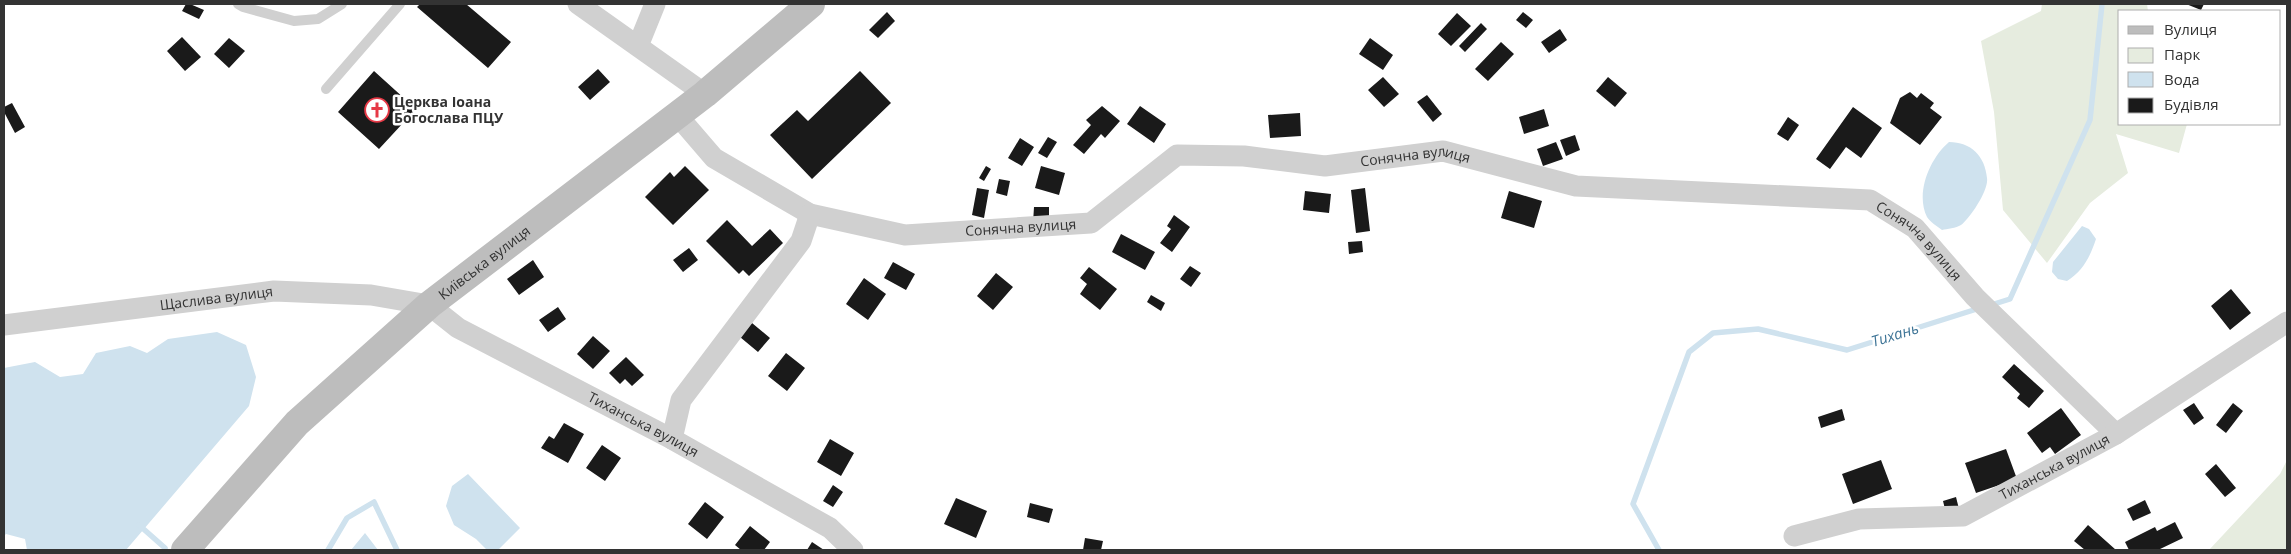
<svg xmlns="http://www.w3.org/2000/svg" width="2291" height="554" font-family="'Open Sans',sans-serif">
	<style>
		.green { fill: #e6ecdf }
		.water { fill: #cfe2ee }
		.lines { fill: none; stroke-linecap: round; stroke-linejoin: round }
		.stream { stroke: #cfe2ee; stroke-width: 5.5 }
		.building { fill: #1a1a1a }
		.lane { stroke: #d0d0d0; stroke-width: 10 }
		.street { stroke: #d0d0d0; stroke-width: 21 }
		.secondary { stroke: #bdbdbd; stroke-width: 28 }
		.labels { text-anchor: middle; stroke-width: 5; stroke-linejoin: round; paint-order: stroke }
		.poi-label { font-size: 14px; font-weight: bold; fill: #333; stroke: #fff; text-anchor: start }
		.street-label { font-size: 14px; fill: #333; stroke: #fff }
		.water-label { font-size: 15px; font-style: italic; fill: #3f7597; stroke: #fff }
	</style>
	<rect width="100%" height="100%" fill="#fff"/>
	<!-- green -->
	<path class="green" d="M2042,4H2147L2148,11H2120V124H2187L2179,153L2116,134L2128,173L2090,203L2047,263L2003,210L1994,112L1981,41L2041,11Z
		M2287,460V550H2209L2280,474Z"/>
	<!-- water -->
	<path class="water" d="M1949,142C1971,142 1985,156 1987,178C1989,190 1970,218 1961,225C1956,228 1947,229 1942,230C1937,226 1930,222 1927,217C1915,193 1930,158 1949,142Z
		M2082,226L2089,229L2096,239C2090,257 2083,271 2067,281L2058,279L2052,272L2053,262Z
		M217,332L246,345L256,377L249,406L126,550H27L25,539L6,534L4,536V368L35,362L60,377L83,374L96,353L130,346L147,353L168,339Z
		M468,474L520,528L498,550H487L476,539L454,525L446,506L452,486Z
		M365,533L378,550H351Z"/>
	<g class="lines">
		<!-- stream -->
		<path class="stream" d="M1991,305L2010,299L2090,120L2102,4
			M139,525L165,548
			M328,550L347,518L374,502L397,550
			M1659,550L1633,504L1689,352L1713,333L1758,329L1847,350L1980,308"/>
	</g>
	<!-- building -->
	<path class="building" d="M186,4H190L204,10L199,19L182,11Z
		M420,4H466L511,42L488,68L417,7Z
		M2186,4H2204L2201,10Z
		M887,12L895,21L878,38L869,30Z
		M1523,12L1533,20L1526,28L1516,20Z
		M1457,13L1471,26L1451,46L1438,34Z
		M1481,23L1487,29L1465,52L1459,46Z
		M1560,29L1567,40L1549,53L1541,42Z
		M182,37L201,57L185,71L167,51Z
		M229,38L245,51L229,68L214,54Z
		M1370,38L1393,55L1383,70L1359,54Z
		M1501,42L1514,54L1488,81L1475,69Z
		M598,69L610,82L590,100L578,87Z
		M374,71L416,109L379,149L338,112Z
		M860,71L891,103L812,179L770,135L797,110L808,121Z
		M1383,77L1399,94L1384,107L1368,90Z
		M1608,77L1627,93L1615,107L1596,91Z
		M1910,92L1917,98L1921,93L1934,103L1930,108L1942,117L1920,145L1890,123L1900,98Z
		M1427,95L1442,114L1433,122L1417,102Z
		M12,103L25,127L15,133L4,112V107Z
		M1102,106L1120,121L1105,138L1101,134L1084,154L1073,145L1091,125L1086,120Z
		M1140,106L1166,124L1154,143L1127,124Z
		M1853,107L1882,128L1861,158L1846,147L1830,169L1816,159Z
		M1544,109L1549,126L1524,134L1519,117Z
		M1300,113L1301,136L1270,138L1268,115Z
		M1788,117L1799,125L1788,141L1777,134Z
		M1575,135L1580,150L1566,156L1560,140Z
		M1048,137L1057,142L1047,158L1038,153Z
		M1020,138L1034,147L1022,166L1008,158Z
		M1556,142L1563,159L1543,166L1537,149Z
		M685,166L709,190L673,225L645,197L670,172L674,177Z
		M986,166L991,169L984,181L979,178Z
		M1041,166L1065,173L1059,195L1035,188Z
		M999,179L1010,181L1007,196L996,193Z
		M977,188L989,190L984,218L972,215Z
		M1365,188L1370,231L1356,233L1351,190Z
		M1305,191L1331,194L1329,213L1303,210Z
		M1509,191L1542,201L1534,228L1501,218Z
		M1034,207H1049V223H1033Z
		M1174,215L1190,227L1172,252L1160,243L1171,229L1167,226Z
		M727,220L752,246L770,229L783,243L749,276L743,270L739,274L706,241Z
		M1121,234L1155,252L1145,270L1112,252Z
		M1362,241L1363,252L1349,254L1348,242Z
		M689,248L698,260L683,272L673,260Z
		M533,260L544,277L519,295L507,279Z
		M893,262L915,274L906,290L884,278Z
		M1190,266L1201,273L1191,287L1180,279Z
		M1089,267L1117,289L1100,310L1080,294L1087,284L1080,278Z
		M996,273L1013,287L993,310L977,296Z
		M864,278L886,294L868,320L846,304Z
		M2231,289L2251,313L2230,330L2211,306Z
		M1151,295L1165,303L1161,311L1147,302Z
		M558,307L566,319L548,332L539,320Z
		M752,323L770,338L758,352L740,337Z
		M593,336L610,351L593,369L577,354Z
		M786,353L805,368L787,391L768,376Z
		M626,357L644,375L632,386L625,379L620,384L609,373Z
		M2014,364L2044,391L2029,408L2017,398L2020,394L2002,377Z
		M2194,403L2204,418L2194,425L2183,410Z
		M2233,403L2243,411L2226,433L2216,425Z
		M2061,408L2081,435L2055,454L2050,447L2042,453L2027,433Z
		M1842,409L1845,420L1821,428L1818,417Z
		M564,423L584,434L568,463L541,448L549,436L554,439Z
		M830,439L854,453L841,476L817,462Z
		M602,445L621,458L605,481L586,468Z
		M2006,449L2017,479L1976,493L1965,463Z
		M1881,460L1892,489L1853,504L1842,474Z
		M2216,464L2236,488L2225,497L2205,474Z
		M833,485L843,492L833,507L823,501Z
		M1956,497L1959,509L1946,513L1943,501Z
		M956,498L987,511L976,538L944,524Z
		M2145,500L2151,513L2133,521L2127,509Z
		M705,502L724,517L707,539L688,524Z
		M1030,503L1053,509L1049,523L1027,517Z
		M2175,522L2183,538L2158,550H2129L2125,542L2155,527L2157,531Z
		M2088,525L2116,550H2085L2074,541Z
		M750,526L770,542L764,550H741L735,545Z
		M1085,538L1103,541L1101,550H1083Z
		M812,542L824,550H807Z"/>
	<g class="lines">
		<!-- lane -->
		<path class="lane" d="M238,4L243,7L294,21L318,19L342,4
			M326,89L400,4"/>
		<!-- street -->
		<g class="street">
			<path d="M578,4L705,94"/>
			<path d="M638,46L655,4"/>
			<path id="s1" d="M677,115L714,158L810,214L905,235L1091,223L1177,155L1244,156L1325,166L1443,151L1576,186L1870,200L1915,228L1975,297L2116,434"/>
			<path id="s2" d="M4,325L274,291L371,295L429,305L458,328L672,439L830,528L853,550"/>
			<path d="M672,439L681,400L801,241L810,214"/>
			<path id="s3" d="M1794,536L1859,519L1963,516L2116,434L2287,322"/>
		</g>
		<!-- secondary -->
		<path class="secondary" id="s4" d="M185,550L297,423L429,305L705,94L811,4"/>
	</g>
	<!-- icons -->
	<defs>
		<g id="church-ring" transform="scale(1.25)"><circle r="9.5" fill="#fff" stroke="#e63946" stroke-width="1.5"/><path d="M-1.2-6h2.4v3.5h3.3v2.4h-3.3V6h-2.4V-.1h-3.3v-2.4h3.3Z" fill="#e63946"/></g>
	</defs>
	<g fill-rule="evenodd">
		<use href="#church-ring" x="377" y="110"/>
	</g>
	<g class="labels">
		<!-- poi labels -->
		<g class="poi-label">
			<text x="394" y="107">Церква Іоана<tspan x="394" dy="16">Богослава ПЦУ</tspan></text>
		</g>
		<!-- street labels -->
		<g class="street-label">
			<text dy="5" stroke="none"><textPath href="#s1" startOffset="801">Сонячна вулиця</textPath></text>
			<text dy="5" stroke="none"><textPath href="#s1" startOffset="381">Сонячна вулиця</textPath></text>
			<text dy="5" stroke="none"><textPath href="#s1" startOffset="1325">Сонячна вулиця</textPath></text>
			<text dy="5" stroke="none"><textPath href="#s4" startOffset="416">Київська вулиця</textPath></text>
			<text dy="5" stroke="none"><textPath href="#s2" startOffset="214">Щаслива вулиця</textPath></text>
			<text dy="5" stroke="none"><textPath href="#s2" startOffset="674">Тиханська вулиця</textPath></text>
			<text dy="5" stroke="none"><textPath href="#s3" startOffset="275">Тиханська вулиця</textPath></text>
		</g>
		<!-- water labels -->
		<g class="water-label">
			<text transform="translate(1895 335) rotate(-17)" y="5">Тихань</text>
		</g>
	</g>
	<!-- border -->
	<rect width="2291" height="554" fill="none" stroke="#333333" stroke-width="10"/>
	<!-- legend -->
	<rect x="2118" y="10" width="162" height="115" fill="#ffffff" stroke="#adadad"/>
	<rect x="2128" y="26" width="25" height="8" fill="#bdbdbd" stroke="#adadad"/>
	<text x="2164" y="35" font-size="15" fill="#333333">Вулиця</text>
	<rect x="2128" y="48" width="25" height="15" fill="#e6ecdf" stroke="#adadad"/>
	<text x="2164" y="60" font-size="15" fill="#333333">Парк</text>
	<rect x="2128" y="72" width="25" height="15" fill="#cfe2ee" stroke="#adadad"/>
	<text x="2164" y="85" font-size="15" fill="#333333">Вода</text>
	<rect x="2128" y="98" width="25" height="15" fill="#1a1a1a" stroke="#adadad"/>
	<text x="2164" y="110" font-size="15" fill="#333333">Будівля</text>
</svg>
